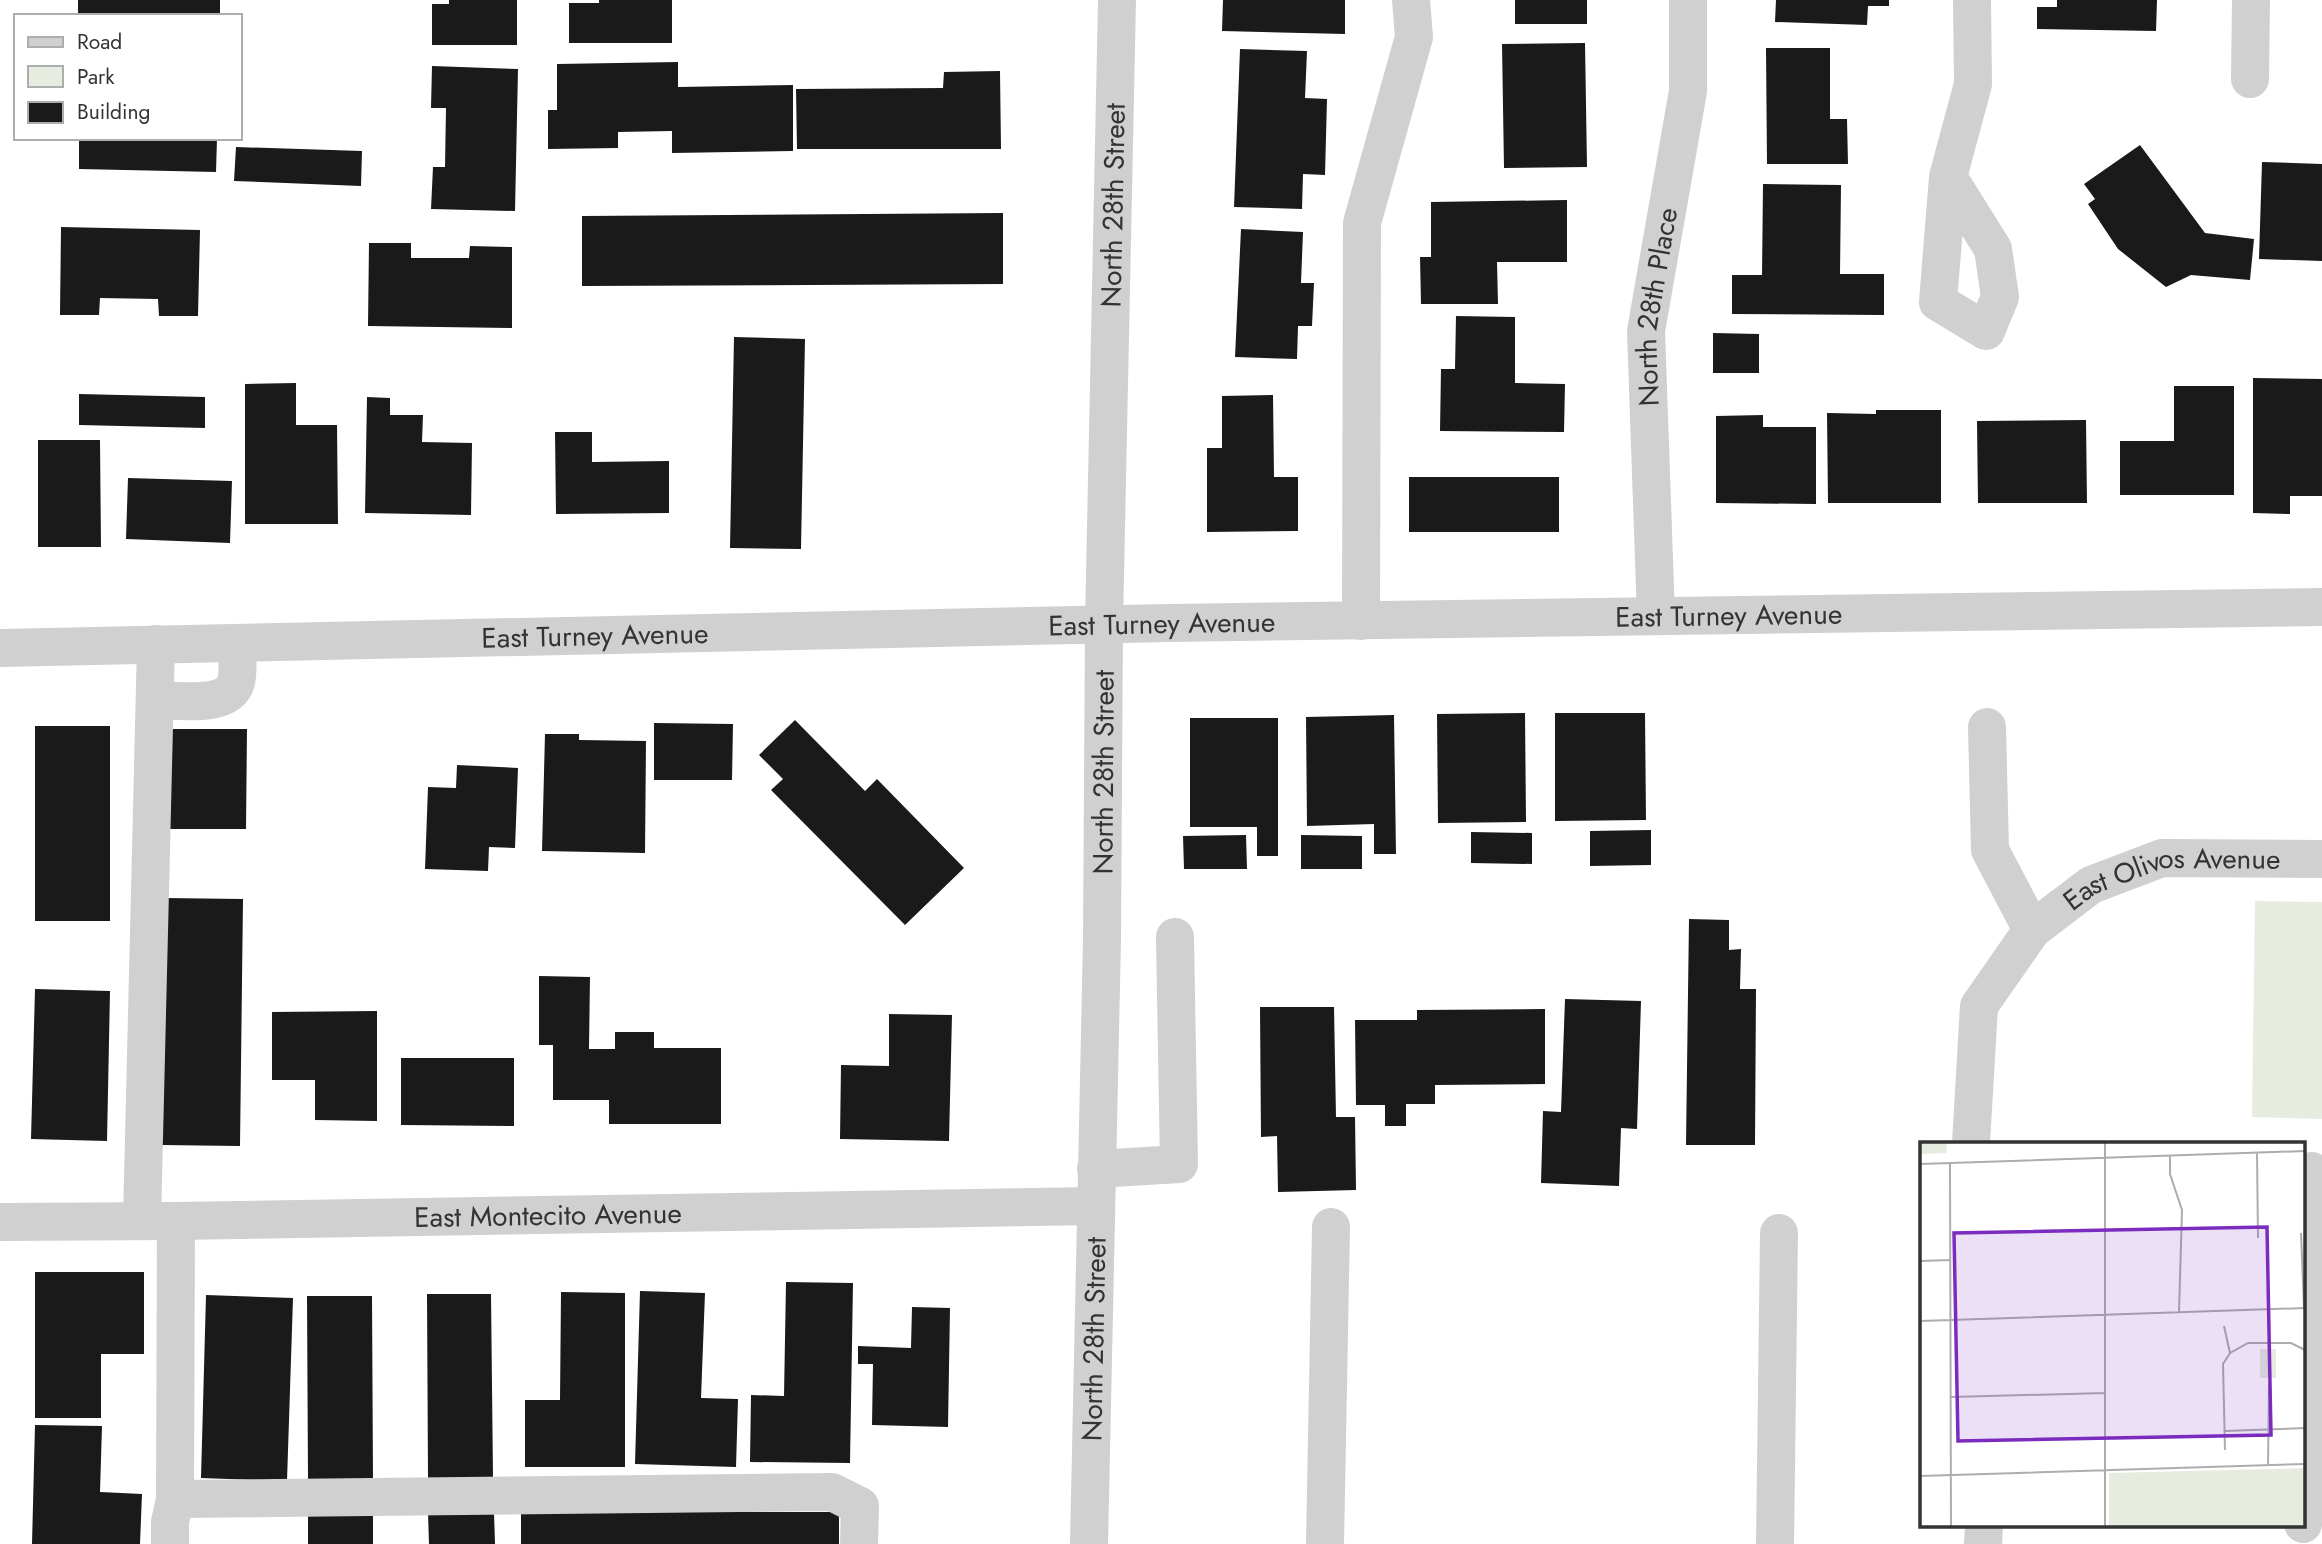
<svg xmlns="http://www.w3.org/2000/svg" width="2322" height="1544" font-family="Jost,sans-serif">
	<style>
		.green { fill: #e6ecdf }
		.building { fill: #1a1a1a }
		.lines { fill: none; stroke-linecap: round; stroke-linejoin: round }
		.minor { stroke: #d0d0d0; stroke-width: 38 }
		.labels { text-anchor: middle; stroke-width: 7; stroke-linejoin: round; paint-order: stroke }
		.street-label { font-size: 28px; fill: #333; stroke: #fff }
		.inset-road { fill: none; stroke: #adadad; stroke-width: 2 }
		.view { fill: #7b2cbf; fill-opacity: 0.15; stroke: #7b2cbf; stroke-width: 3.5 }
		.inset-edge { fill: none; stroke: #333; stroke-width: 3.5 }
	</style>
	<rect width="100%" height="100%" fill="#fff"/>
	<!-- green -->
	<path class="green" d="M2255,901L2322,902V1119L2252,1117Z"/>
	<!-- building -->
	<path class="building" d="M78,0H220V16H78Z
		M449,0H517V45H432V4H449Z
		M599,0H672V43H569V3H599Z
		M1223,0H1345V34L1222,31Z
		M1515,0H1587V24H1515Z
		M1776,0H1889V6H1868L1867,25L1775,22Z
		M2057,0H2157L2156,31L2037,29V7H2057Z
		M1585,43L1587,167L1504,168L1502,44Z
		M1766,48H1830V119H1847L1848,164H1767Z
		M1240,49L1307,51L1305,98L1327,99L1325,175L1303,174L1302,209L1234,207Z
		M678,62V87L793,85V151L672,153V131L618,132V148L548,149V110H557V64Z
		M432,66L518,69L515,211L431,209L433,167H445L446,108H431Z
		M1000,71L1001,149H797L796,89L943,88L944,72Z
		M79,138H217L216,172L79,169Z
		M2140,145L2205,233L2254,239L2250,280L2191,275L2166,287L2118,249L2088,204L2095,199L2084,184Z
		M236,147L362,151L361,186L234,181Z
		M2262,162L2322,164V261L2259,259Z
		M1763,184L1841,185L1840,274H1884V315L1732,314V275H1762Z
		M1567,200V262H1497L1498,304H1421L1420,257H1431V202Z
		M1003,213V284L582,286V216Z
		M61,227L200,230L198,316H159L158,299L100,298L99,315H60Z
		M1241,229L1303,232L1301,283H1314L1312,326H1298L1297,359L1235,357Z
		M369,243H411V258H469L470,246L512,247V328L368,326Z
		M1456,316L1515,317V383L1565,384L1564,432L1440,431L1441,369H1455Z
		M1713,333L1759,334V373H1713Z
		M734,337L805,339L801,549L730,548Z
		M2253,378L2322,379V496H2290V514L2253,513Z
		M296,383V425H337L338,524H245V384Z
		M2174,386H2234V495H2120V441H2174Z
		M79,394L205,397V428L79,425Z
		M1273,395L1274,477H1298V531L1207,532V448H1222V396Z
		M367,397L390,398V415H423L422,442L472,443L471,515L365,513Z
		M1876,410H1941V503H1828L1827,413L1876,414Z
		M1763,415V427H1816V504L1716,503V416Z
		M2086,420L2087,503H1978L1977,421Z
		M555,432H592V462L669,461V513L556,514Z
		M38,440H100L101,547H38Z
		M1409,477H1559V532H1409Z
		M128,478L232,481L230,543L126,539Z
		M1525,713L1526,822L1438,823L1437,714Z
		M1555,713H1645L1646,820L1555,821Z
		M1394,715L1396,854H1374V824L1307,826L1306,717Z
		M1190,718H1278V856H1257V827H1190Z
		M795,720L865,791L877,779L964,868L905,925L771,790L783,779L759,755Z
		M654,723L733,724L732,780H654Z
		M35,726H110V921H35Z
		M170,729H247L246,829H170Z
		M545,734H579V740L646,741L645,853L542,851Z
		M457,765L518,768L515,848L489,847L488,871L425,869L428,787L456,788Z
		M1651,830V865L1590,866V831Z
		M1471,832L1532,833V864L1471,863Z
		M1246,835L1247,869H1184L1183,836Z
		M1301,835L1362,836V869H1301Z
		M165,898L243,899L240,1146L161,1145Z
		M1689,919L1729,920V950L1741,949L1740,989H1756L1755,1145H1686Z
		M539,976L590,977L589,1049H615V1032H654V1048H721V1124H609V1100H553V1045H539Z
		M35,989L110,991L107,1141L31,1139Z
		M1565,999L1641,1001L1637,1129L1621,1128L1619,1186L1541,1183L1543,1111L1561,1112Z
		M1260,1007H1334L1336,1117H1355L1356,1190L1278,1192L1277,1136L1261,1137Z
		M1545,1009V1084L1435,1085V1104H1406V1126H1385V1105H1356L1355,1020H1417V1010Z
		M377,1011V1121L315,1120V1080H272V1012Z
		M889,1014L952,1015L949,1141L840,1139L841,1065L889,1066Z
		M401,1058H514V1126L401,1125Z
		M35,1272H144V1354H101V1418H35Z
		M786,1282L853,1283L850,1463L750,1462L751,1395L784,1396Z
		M640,1291L705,1293L701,1398L738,1399L736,1467L635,1464Z
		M561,1292L625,1293V1467H525V1400H560Z
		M427,1294H491L493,1478H428Z
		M206,1295L293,1298L287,1481L201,1478Z
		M307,1296H372L373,1481H308Z
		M912,1307L950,1308L948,1427L872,1425L873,1364H858V1346L911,1348Z
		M35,1425L102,1426L100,1492L142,1494L140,1544H32Z
		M494,1512L495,1544H429L428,1513Z
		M521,1512H839V1544H521Z
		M308,1514H373V1544H308Z"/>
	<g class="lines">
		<!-- minor -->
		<g class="minor">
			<path d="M2250,79L2251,0"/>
			<path d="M1948,177L1993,249L2000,297L1986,331L1938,302L1948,177L1973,84L1972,0"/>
			<path id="s1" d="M1656,616L1646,331L1688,91V0"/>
			<path d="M1361,621L1362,223L1414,37L1411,0"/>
			<path id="s2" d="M0,648L1170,623L2322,607"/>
			<path d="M155,700C177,700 228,709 236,682C239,670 237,655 237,643"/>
			<path id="s3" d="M2032,930L2091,885L2162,858L2322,859"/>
			<path d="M1971,1143L1979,1006L2032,930L1990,850L1987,727"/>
			<path d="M1096,1169L1179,1164L1175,937"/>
			<path d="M142,1220L156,644"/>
			<path id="s4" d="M0,1222L176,1221L1095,1206"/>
			<path d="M175,1499L176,1221"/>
			<path d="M2303,1524L2312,1171"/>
			<path d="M170,1544V1522L175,1499L832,1492L860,1506L859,1544"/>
			<path id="s5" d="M1089,1544L1102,939L1104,624L1117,0"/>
			<path d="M1325,1544L1331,1227"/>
			<path d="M1775,1544L1779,1233"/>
			<path d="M1983,1544L1984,1525"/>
		</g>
	</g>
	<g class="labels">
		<!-- street labels -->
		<g class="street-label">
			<text dy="10" stroke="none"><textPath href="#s5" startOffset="1339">North 28th Street</textPath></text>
			<text dy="10" stroke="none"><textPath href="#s1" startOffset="310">North 28th Place</textPath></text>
			<text dy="10" stroke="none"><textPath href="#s2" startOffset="1729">East Turney Avenue</textPath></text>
			<text dy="10" stroke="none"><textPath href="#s2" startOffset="1162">East Turney Avenue</textPath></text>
			<text dy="10" stroke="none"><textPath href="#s2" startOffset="595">East Turney Avenue</textPath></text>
			<text dy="10" stroke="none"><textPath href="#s5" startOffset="772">North 28th Street</textPath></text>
			<text dy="10" stroke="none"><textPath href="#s3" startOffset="156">East Olivos Avenue</textPath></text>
			<text dy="10" stroke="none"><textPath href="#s4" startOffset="548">East Montecito Avenue</textPath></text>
			<text dy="10" stroke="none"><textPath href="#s5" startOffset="205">North 28th Street</textPath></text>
		</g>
	</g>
	<!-- overview -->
	<g transform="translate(1920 1142)">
		<rect width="385" height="385" fill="#fff"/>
		<path d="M0,1H27L26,11L0,12ZM340,207H356V236H340ZM385,326V384H189V331Z" fill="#e6ecdf"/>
		<path class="inset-road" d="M185,1V384M337,11L338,96M250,14V32L262,68L259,170M0,22L385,9M30,22L31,384M381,91L384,166M0,119L30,118M0,179L385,166M304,184L310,211L303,222L305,308M310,211L328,201H371L385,208M31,255L185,251M305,289L385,286M348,323L349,243M0,334L385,322"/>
		<path class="view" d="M347,85L351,293L38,299L34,91Z"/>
		<rect width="385" height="385" class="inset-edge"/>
	</g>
	<!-- legend -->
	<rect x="14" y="14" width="228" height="126" fill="#ffffff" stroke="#adadad" stroke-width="2"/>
	<rect x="28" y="37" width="35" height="10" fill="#d0d0d0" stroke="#adadad" stroke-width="2"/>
	<text x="77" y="49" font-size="21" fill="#333333">Road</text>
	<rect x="28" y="66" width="35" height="21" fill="#e6ecdf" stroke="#adadad" stroke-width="2"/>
	<text x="77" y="84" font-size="21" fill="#333333">Park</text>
	<rect x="28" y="102" width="35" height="21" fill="#1a1a1a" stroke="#adadad" stroke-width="2"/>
	<text x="77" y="119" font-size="21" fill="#333333">Building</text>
</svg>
